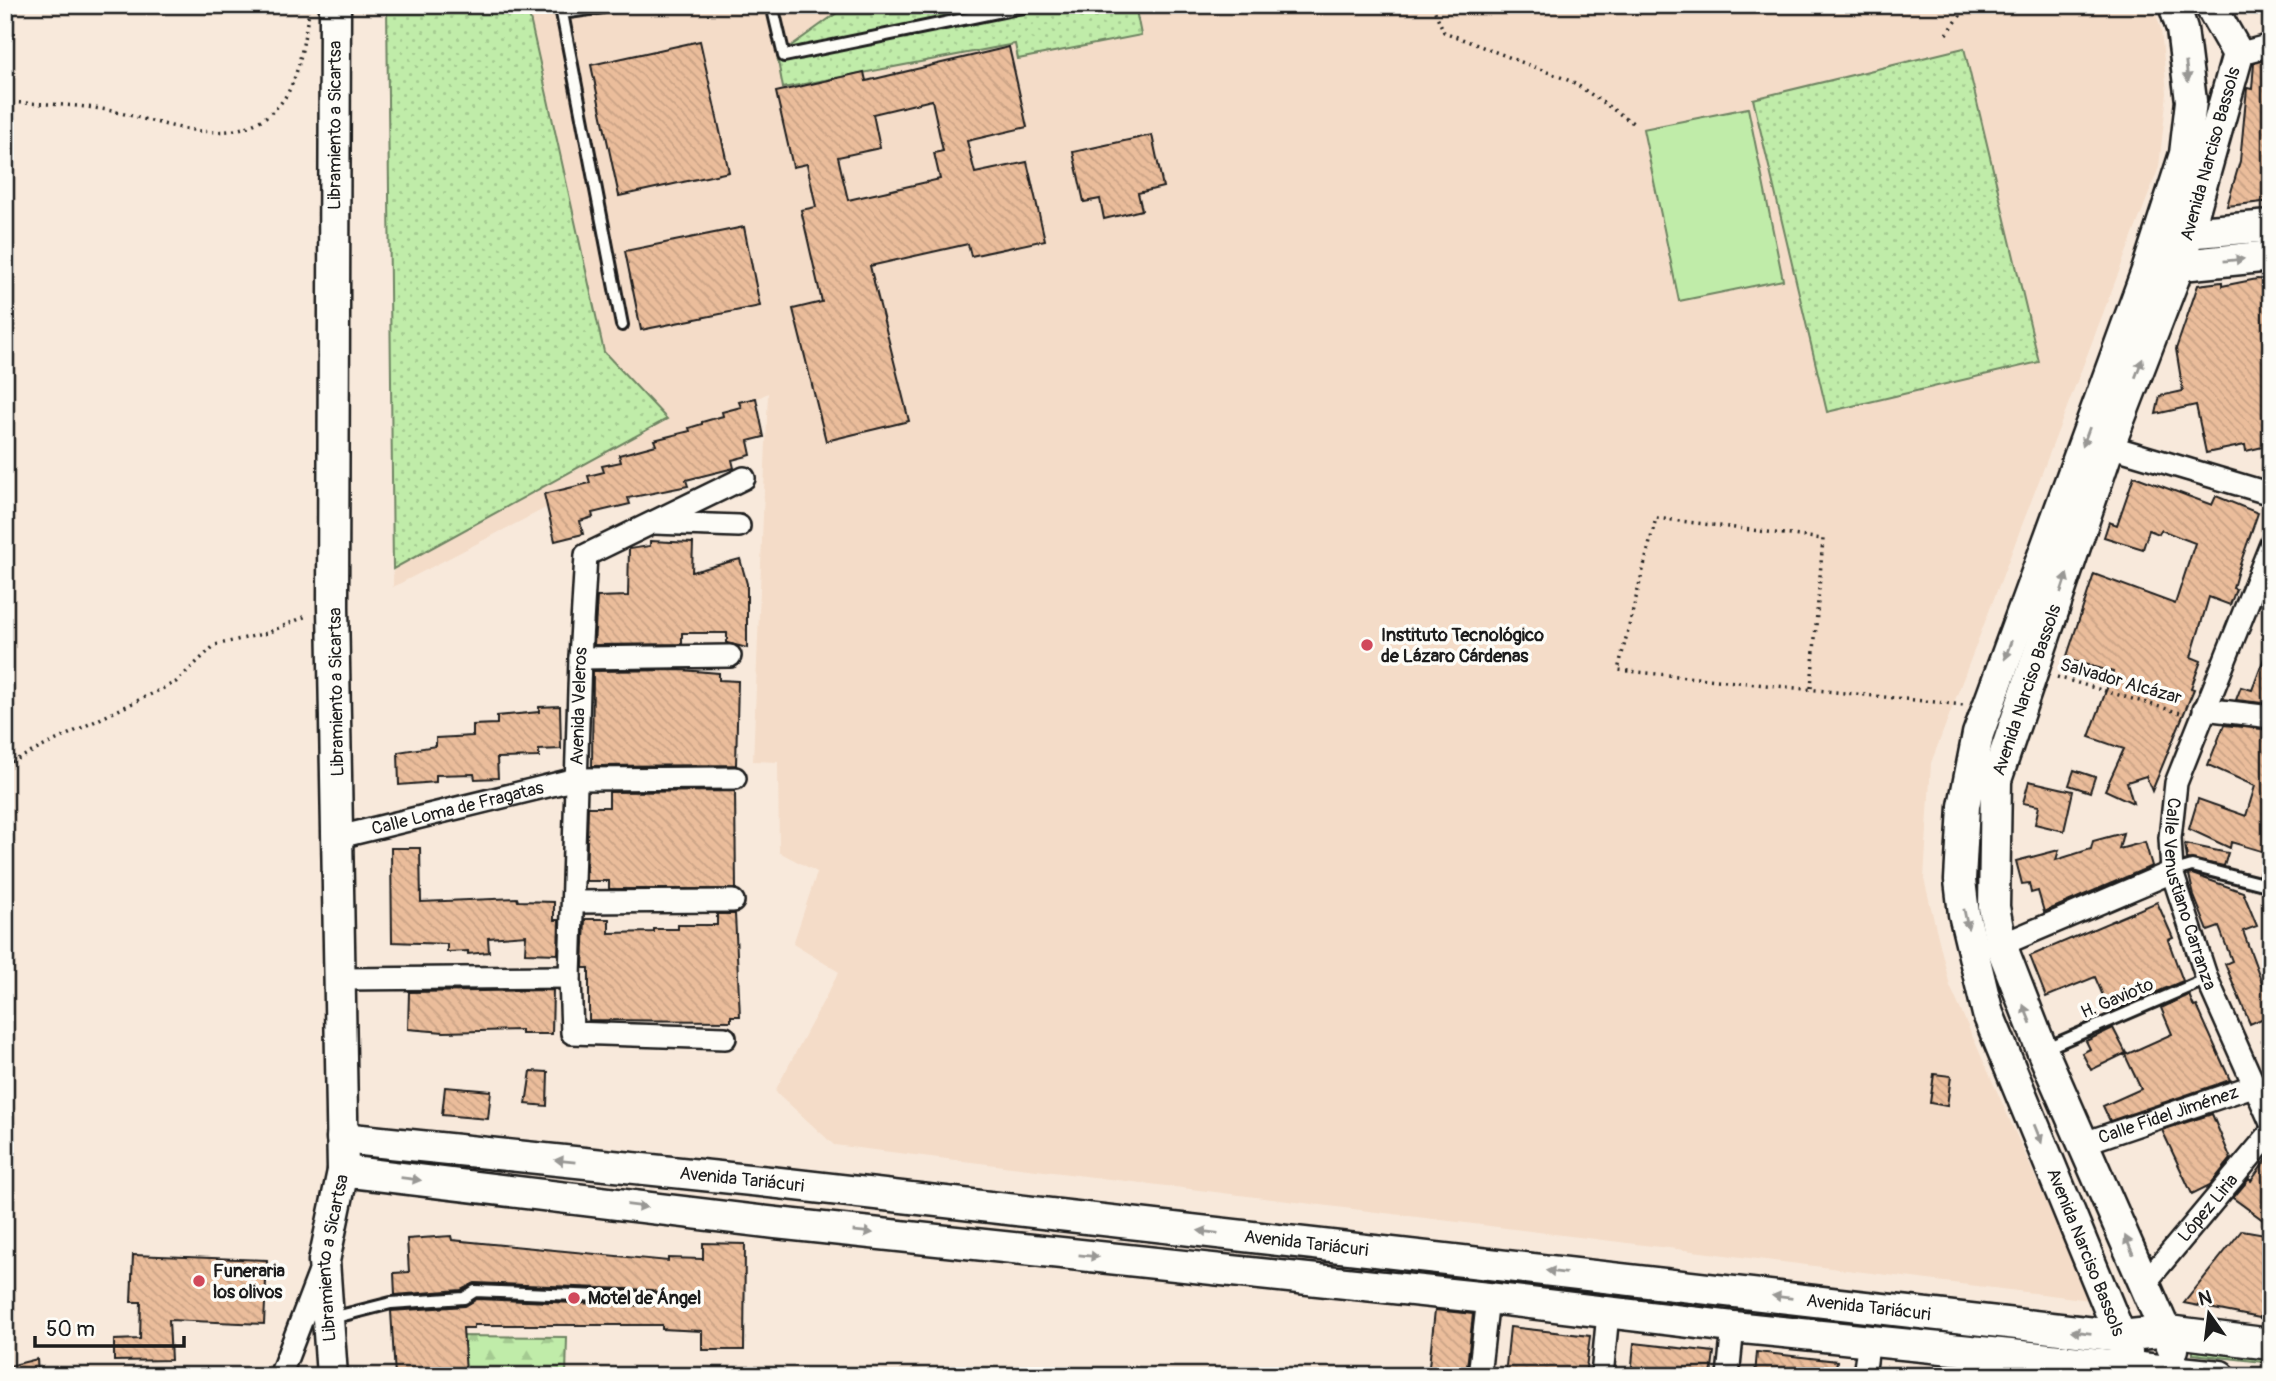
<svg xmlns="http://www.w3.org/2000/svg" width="2276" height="1381" font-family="Pangolin,sans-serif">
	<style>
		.built { fill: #f4dcc8 }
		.grass { fill: url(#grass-dots); stroke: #6e8462; stroke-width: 2 }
		.forest { fill: url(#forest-firs); stroke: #6e8462; stroke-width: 2 }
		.garden { fill: url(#garden-furrows); stroke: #6e8462; stroke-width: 2 }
		.pitch { fill: #c0eca9; stroke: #6e8462; stroke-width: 2 }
		.building { fill: url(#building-back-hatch); stroke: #1c1c1c; stroke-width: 2; fill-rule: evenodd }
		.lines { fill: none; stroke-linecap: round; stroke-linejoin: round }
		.lane-casing { stroke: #1c1c1c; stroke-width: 16 }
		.street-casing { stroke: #1c1c1c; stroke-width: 26 }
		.secondary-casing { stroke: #1c1c1c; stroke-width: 35 }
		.path { stroke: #1c1c1c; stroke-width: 3.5; stroke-dasharray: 2 5; stroke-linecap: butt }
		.lane { stroke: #fdfcf7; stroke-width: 10 }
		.street { stroke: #fdfcf7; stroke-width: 21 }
		.secondary { stroke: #fdfcf7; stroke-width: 30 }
		.oneway { fill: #989794 }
		.poi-dot { fill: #d1495b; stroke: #fdfcf7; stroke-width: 2.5 }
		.labels { text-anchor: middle; stroke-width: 7; stroke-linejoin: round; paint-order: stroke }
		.street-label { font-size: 18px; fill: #1c1c1c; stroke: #fdfcf7 }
		.poi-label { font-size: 18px; font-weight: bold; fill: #1c1c1c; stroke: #fdfcf7; text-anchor: start }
	</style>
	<defs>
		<pattern id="grass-dots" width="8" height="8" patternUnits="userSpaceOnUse" patternTransform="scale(1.75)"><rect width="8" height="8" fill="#c0eca9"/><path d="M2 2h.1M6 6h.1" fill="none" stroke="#a4ca91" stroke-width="1.8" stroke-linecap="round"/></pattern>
		<pattern id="forest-firs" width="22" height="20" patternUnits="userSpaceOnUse" patternTransform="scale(1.75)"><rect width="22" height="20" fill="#c0eca9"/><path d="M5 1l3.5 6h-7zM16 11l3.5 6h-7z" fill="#a4ca91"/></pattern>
		<pattern id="garden-furrows" width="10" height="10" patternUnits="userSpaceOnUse" patternTransform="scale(1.75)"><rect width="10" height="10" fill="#c0eca9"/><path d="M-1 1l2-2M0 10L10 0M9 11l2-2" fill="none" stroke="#a4ca91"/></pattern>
		<pattern id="building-back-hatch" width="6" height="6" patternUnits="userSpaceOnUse" patternTransform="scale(1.75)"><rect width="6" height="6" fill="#ebbd9b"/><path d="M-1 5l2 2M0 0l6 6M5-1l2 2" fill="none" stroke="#c9a285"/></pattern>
	</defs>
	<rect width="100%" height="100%" fill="#f8e9db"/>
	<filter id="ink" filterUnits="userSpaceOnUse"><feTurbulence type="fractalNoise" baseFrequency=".0143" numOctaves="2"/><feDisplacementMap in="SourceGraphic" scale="14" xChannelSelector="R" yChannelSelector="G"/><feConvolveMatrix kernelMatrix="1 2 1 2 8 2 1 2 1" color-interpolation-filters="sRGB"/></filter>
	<g filter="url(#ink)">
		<!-- built -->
		<path class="built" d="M400,5H2153L2161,29L2167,93L2159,167L1931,763L1924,879L1950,986L2090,1300L834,1145L775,1091L839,972L793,944L817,872L779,852L778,762L753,761L768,393L393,587Z"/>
		<!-- grass -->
		<path class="grass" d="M387,5H527L604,352L667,419L393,569Z
			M848,5H1135L1141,35L1018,59L1015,44L783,88L777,56Z
			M1964,48L2039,362L1827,412L1753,99Z"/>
		<!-- forest -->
		<path class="forest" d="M449,1336L567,1337L566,1376H452Z"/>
		<!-- garden -->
		<path class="garden" d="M2193,1348L2271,1357V1363L2193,1354Z"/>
		<!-- pitch -->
		<path class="pitch" d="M1748,108L1783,280L1679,301L1643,129Z"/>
		<!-- building -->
		<path class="building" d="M700,41L729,172L619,196L591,65Z
			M1009,47L1027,127L967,141L975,173L1027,162L1045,240L971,256L968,244L870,266L909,421L826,441L793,309L822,302L801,210L816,207L807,164L793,167L776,92L864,72L866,81ZM932,100L943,151L934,153L940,179L848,200L838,157L880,148L873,114Z
			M2271,59V201L2227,206L2240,161L2247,88L2252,89L2254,63Z
			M1152,135L1163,187L1138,193L1142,210L1104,219L1100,199L1084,202L1073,152Z
			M744,227L760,306L641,330L625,251Z
			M2257,279L2271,280V445L2246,451L2245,445L2206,453L2196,405L2156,414L2160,396L2183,391L2176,349L2198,285L2222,282V286Z
			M756,398L764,437L748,441L751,455L732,460L734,468L686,480L688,486L628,498L630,504L592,513L593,517L580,521L583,534L555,541L544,494L590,483L588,476L604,472L602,466L621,462L619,455L656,445L654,440L690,431L689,428L702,424V422L723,416L722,412L741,407L739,402Z
			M2134,476L2212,505L2216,496L2258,513L2238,570L2233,588L2236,589L2230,605L2209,597L2191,657L2201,661L2191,688L2194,689L2152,791L2146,776L2127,782L2133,803L2105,790L2124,749L2089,737L2113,672L2066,659L2094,574L2175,604L2195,543L2161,530L2159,534L2149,530L2143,549L2104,537L2109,522L2117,525Z
			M650,541L693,543L692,572L740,559L747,584V648L727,643V633H682V644L594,645L597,597L628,596L629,549L650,546Z
			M2269,645L2271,704L2236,700L2241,687L2252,690Z
			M681,670L719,673V680L738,681L736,765L592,766L593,671Z
			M560,706L561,749L539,750V757L497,758L498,778L475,779L474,774L436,775V782L399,785L398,752L436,746V738L473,736V725L497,724V716L539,712V707Z
			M2224,725L2271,730V854L2231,842L2230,848L2189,829L2198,799L2246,816L2255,786L2208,765Z
			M2074,770L2095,777L2090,792L2069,785Z
			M2029,781L2073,791L2064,831L2035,824L2039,806L2023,803Z
			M735,791L736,889H609V881H586L588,807H609V792Z
			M2123,833L2119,849L2145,842L2152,866L2044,912L2038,891L2031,893L2029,883L2022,884L2016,861L2059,850L2056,860L2091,849L2093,841Z
			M2185,844L2228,853L2224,866L2187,859Z
			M391,848H420L421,902L517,898L518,901L554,902V920H559L558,954L525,953L526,935L488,938L489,952L468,954V951L447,952V944L392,942Z
			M2192,874L2243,892L2257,926L2243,931L2264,988L2271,985V1015L2250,1024L2225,964L2232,961L2219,927L2208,931L2194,896L2189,875Z
			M2157,902L2173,938L2168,940L2183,981L2110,1012L2095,977L2046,997L2030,956Z
			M717,914H735L740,1016H731V1021L589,1020V968H583L585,919H609V933L654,932V929H678V925H717Z
			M553,990L552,1034H521V1030L444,1032L408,1029L409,992Z
			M2189,995L2194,1007L2197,1006L2230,1080L2110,1121L2103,1106L2141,1089L2125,1055L2172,1034L2161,1008Z
			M2113,1028L2126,1053L2091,1070L2082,1053L2090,1049L2086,1041Z
			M531,1071L548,1072L547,1106L526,1104Z
			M1934,1074L1951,1076L1947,1106L1930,1103Z
			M445,1087L491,1091L488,1119L442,1115Z
			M2212,1114L2231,1159L2210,1185L2192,1194L2162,1130Z
			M2271,1153V1209L2263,1220L2233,1198L2249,1179L2251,1181Z
			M2242,1230L2271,1235V1277H2268L2260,1318L2184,1303Z
			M451,1236L452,1240L668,1261V1258L703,1259V1243L745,1244L744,1350H702V1331L662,1329V1325H474V1328H463L466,1372L395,1376L391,1311L465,1306L477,1299L652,1306L660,1299L659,1294L652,1290L475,1283L461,1290L395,1295L394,1273L409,1272L407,1239Z
			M133,1255L267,1260L264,1324L169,1320L171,1360L114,1361V1340L140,1339L141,1302H131Z
			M1435,1310L1473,1314L1466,1376H1428Z
			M1510,1327L1590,1336L1585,1376H1505Z
			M1634,1343L1714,1352L1711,1376H1631Z
			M1757,1352L1837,1361L1835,1376H1755Z
			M37,1359L38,1376H5V1367Z"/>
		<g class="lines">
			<!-- lane casing -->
			<g class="lane-casing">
				<path id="lane" d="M618,5L562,13L622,325
					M772,5L784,56L1032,5
					M2172,872L2192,866L2271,886
					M2263,883L2271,862
					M2044,1049L2207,979
					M332,1318L391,1303L464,1298L475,1291L652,1298"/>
			</g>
			<!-- street casing -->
			<g class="street-casing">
				<g id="street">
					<path d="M2238,54L2271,45"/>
					<path d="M2109,446L2271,494"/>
					<path d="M654,523L739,526"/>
					<path id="s1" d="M2271,544L2176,783L2170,838L2172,872L2207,979L2271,1123"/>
					<path d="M580,658L730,656"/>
					<path d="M2204,709L2271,717"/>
					<path id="s2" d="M339,837L576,779L735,778"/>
					<path d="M573,902L733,901"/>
					<path d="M2001,945L2172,872"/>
					<path d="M341,979L570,977"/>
					<path id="s3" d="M725,1038L572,1033L570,977L580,658L586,555L744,478"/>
					<path id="s4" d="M2084,1143L2253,1086"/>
					<path id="s5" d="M2145,1283L2271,1132"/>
					<path d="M280,1376L321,1269"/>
					<path d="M1479,1376L1488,1298"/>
					<path d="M1602,1376L1608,1313"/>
					<path d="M1728,1376L1733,1327"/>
					<path d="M1864,1376L1869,1339"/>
					<path d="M1984,1376L1987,1351"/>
				</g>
			</g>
			<!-- secondary casing -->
			<g class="secondary-casing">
				<g id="secondary">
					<path d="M2172,234L2271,226"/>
					<path d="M2162,267L2271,256"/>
					<path id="s6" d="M342,1138L779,1183L2121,1336L2168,1331L2271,1344"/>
					<path d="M343,1171L776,1223L1488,1298L1733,1327L2220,1376"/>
					<path id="s7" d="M2173,1349L2042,1050L2001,945L1994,907L1996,780L2109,446L2179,265L2238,54L2210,5"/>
					<path d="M2127,1352L1988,1014L1964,914L1960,880L1964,806L1978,734L2148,268L2185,154L2191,101L2182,29L2174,5"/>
					<path id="s8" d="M332,1376L324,1261L343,1171L333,606L335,5"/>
				</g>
			</g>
			<!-- path -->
			<path class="path" d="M1432,5L1444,32L1573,82L1633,123
				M1947,34L1960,16L1958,5
				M5,102C39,104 74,104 107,110C163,121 234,156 280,104C300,81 303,40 309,12
				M2057,677L2184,714
				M1811,688L1823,539L1656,518L1618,670L1964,705
				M5,765L176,682L215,645L267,633L309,615"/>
			<!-- lane -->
			<use href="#lane" class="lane"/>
			<!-- street -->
			<use href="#street" class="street"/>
			<!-- secondary -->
			<use href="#secondary" class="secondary"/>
		</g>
		<!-- one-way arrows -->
		<defs><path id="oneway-solid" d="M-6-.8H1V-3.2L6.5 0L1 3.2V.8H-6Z" transform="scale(1.75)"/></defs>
		<g class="oneway">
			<use href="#oneway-solid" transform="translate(2187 72) rotate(83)"/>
			<use href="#oneway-solid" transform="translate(2234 260) rotate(-6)"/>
			<use href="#oneway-solid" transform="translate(2139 368) rotate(-69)"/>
			<use href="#oneway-solid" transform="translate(2086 437) rotate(110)"/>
			<use href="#oneway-solid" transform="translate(2064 583) rotate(-72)"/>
			<use href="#oneway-solid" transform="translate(2008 650) rotate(110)"/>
			<use href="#oneway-solid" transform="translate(1966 919) rotate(78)"/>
			<use href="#oneway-solid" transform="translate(2027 1014) rotate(-112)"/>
			<use href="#oneway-solid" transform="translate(2038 1134) rotate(68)"/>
			<use href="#oneway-solid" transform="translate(565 1161) rotate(-174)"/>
			<use href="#oneway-solid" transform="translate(411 1179) rotate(7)"/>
			<use href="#oneway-solid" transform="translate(637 1206) rotate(7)"/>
			<use href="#oneway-solid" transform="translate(863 1232) rotate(6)"/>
			<use href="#oneway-solid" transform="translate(1208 1232) rotate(-173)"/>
			<use href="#oneway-solid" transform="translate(2129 1245) rotate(-114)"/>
			<use href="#oneway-solid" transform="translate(1089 1256) rotate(6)"/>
			<use href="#oneway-solid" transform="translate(1556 1272) rotate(-173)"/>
			<use href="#oneway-solid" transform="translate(1782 1297) rotate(-173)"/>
			<use href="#oneway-solid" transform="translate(2081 1332) rotate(-173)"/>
		</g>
	</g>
	<!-- markers -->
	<g class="poi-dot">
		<circle cx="1367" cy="645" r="7"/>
		<circle cx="199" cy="1281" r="7"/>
		<circle cx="574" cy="1298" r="7"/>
	</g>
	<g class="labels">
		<!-- street labels -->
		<g class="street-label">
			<text dy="6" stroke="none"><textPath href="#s8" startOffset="1253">Libramiento a Sicartsa</textPath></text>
			<text dy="6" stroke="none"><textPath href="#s7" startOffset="1267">Avenida Narciso Bassols</textPath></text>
			<text transform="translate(2121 681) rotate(16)" y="6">Salvador Alcázar</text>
			<text dy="6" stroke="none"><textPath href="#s7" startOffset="700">Avenida Narciso Bassols</textPath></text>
			<text transform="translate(336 692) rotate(-91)" y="6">Libramiento a Sicartsa</text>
			<text dy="6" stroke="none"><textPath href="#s3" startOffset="480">Avenida Veleros</textPath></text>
			<text dy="6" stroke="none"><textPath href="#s2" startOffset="122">Calle Loma de Fragatas</textPath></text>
			<text dy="6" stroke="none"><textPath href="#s1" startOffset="371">Calle Venustiano Carranza</textPath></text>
			<text transform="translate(2117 998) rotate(-23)" y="6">H. Gavioto</text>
			<text dy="6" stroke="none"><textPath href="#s4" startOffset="89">Calle Fidel Jiménez</textPath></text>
			<text dy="6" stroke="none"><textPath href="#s6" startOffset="402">Avenida Tariácuri</textPath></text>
			<text dy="6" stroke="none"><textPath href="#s5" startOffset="98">López Liria</textPath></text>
			<text dy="6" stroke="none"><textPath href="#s6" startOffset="970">Avenida Tariácuri</textPath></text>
			<text transform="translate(2086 1252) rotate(68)" y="6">Avenida Narciso Bassols</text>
			<text dy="6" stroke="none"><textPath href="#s8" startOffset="119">Libramiento a Sicartsa</textPath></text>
			<text dy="6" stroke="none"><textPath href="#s6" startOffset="1536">Avenida Tariácuri</textPath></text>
		</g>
		<!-- poi labels -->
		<g class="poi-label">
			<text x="1381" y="641">Instituto Tecnológico<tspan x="1381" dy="21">de Lázaro Cárdenas</tspan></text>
			<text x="213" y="1277">Funeraria<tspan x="213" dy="21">los olivos</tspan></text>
			<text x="588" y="1304">Motel de Ángel</text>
		</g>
	</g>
	<!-- margin -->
	<rect width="2276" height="1381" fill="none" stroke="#fdfcf7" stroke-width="28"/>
	<rect x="14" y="14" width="2248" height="1353" fill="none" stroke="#1c1c1c" stroke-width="2.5" filter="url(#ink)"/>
	<!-- north arrow -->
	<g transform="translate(2209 1314) rotate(346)" stroke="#fdfcf7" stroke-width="5" paint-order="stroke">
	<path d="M0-5L12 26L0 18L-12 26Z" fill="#1c1c1c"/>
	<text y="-10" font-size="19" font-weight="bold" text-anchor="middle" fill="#1c1c1c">N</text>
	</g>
	<!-- scale -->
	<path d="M35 1336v10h149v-10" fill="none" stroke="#1c1c1c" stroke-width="3.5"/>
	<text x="46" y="1336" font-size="21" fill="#1c1c1c" stroke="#fdfcf7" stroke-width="5" paint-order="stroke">50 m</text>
</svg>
